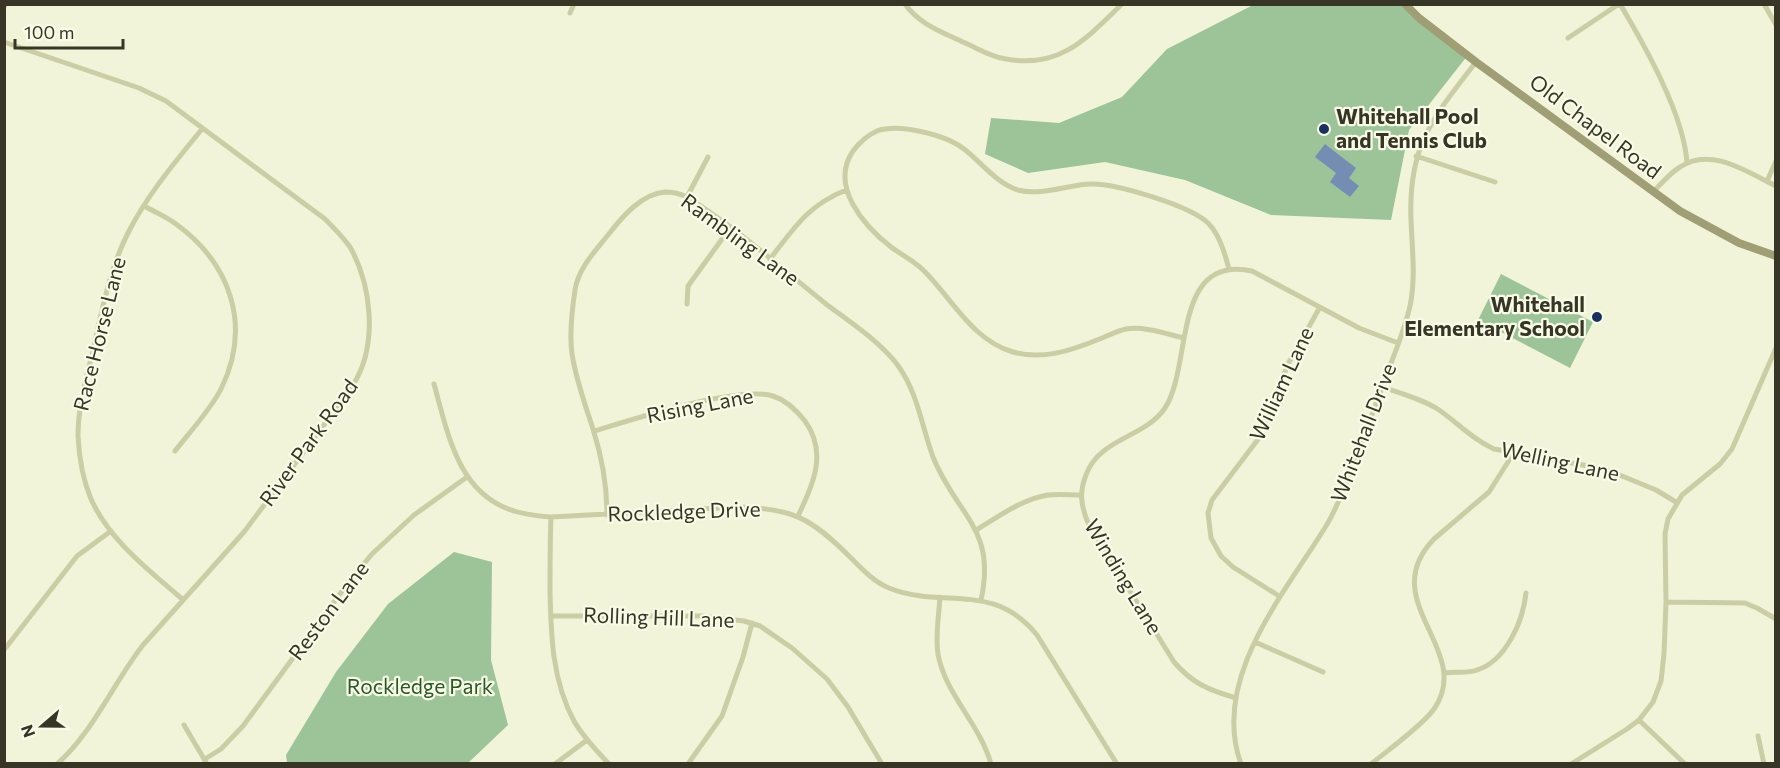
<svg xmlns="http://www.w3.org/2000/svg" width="1780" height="768" font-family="Commissioner,sans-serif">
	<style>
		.green { fill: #9cc498 }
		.water { fill: #768db3 }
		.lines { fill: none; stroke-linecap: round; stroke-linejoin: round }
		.street { stroke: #cbcda4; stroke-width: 5 }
		.secondary { stroke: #a09e75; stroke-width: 8 }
		.poi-dot { fill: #19315c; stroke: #f8fbe6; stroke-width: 2 }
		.labels { text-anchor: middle; stroke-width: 4.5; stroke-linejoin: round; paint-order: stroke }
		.poi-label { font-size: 21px; font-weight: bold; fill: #373626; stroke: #f8fbe6; text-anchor: start }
		.street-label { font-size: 21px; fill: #373626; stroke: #f8fbe6 }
		.park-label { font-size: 21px; fill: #2b5828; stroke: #f8fbe6 }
	</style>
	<rect width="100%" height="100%" fill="#f1f4d9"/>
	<!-- green -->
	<path class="green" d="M1253,5H1401L1468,55L1409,130L1391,220L1271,215L1185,180L1105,162L1028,173L985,154L991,118L1059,123L1122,97L1167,49Z
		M1501,274L1593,322L1570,368L1478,320Z
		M454,552L492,562L491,660L508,725L468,763H287L286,755L336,672L388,604Z"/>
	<!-- water -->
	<path class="water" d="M1325,144L1356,168L1349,178L1359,186L1350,197L1330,182L1336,173L1315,157Z"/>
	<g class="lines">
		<!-- street -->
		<path class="street" d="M905,4C919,24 942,32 963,42C977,48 991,57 1006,59C1060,69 1087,38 1122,4
			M1620,4C1645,46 1684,115 1687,163
			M1764,4L1776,25
			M4,7L6,4
			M570,13L574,4
			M1568,38L1619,4
			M4,42L139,88L166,101L325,219C334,228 343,237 350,247C371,284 377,340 357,378C353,385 348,392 344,398L244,532L143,645C114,682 92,734 57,764
			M1416,156L1495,182
			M1767,181L1776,161
			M1653,192C1661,184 1670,173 1680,167C1711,146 1747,172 1776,186
			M687,197L708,157
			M144,206C155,212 167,217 176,224C231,264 252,326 221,389C211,409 189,433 175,451
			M770,259C795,227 807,206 846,190
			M687,304L688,286L730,228
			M1184,338C1167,334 1144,326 1126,329C1116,331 1106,337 1097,340C1070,351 1042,360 1013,352C974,341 953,301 927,274C917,262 903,256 891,247C864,226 829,186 853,151C859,143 868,135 877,131C899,123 946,135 964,149C981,162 996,183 1018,190C1040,196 1068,185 1090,184C1115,183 1192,206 1209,224C1220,236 1225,254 1229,269
			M434,384C448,434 458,494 514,511C526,515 539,516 551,517L738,507C793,508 812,519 850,557C862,569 874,582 889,588C943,610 992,580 1037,635L1117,764
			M1382,387C1402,394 1422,399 1439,410C1458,423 1473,440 1494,449L1605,469L1656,490L1676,502
			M594,431C631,420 738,385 773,396C786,400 797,411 805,421C828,453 813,484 798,516
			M607,515C607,486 602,457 593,429C585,404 576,380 572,354C569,334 572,310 575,290C578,269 595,251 608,235C622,217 641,194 665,192C673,192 681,194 687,197C737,228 781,268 826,304C851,323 881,342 899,367C918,394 922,427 933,457C956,515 997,528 981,600
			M551,517C550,542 550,566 550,591C551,636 552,680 574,721C583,737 596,750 609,764
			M976,530C998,517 1022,499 1048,495C1059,494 1070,495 1081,495
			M1279,596L1233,567L1221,556L1211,538L1208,513L1212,500L1259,438L1288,364L1320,307
			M940,597C939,615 935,636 938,654C945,694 980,724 991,764
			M182,599C149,570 109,540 91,499C83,480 79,456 78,436C78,408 85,382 92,355C101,315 109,270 128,233C147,195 176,161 202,129
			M1666,602L1745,603L1757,608L1776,619
			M551,616H701L744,621L760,626L792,648L827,679L848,707L882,764
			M1255,642L1323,672
			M4,650L77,556L111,531
			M1444,673C1455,671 1467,674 1477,670C1506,661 1523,621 1526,593
			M1236,698C1209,690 1193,684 1174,662L1088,523C1081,506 1079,492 1086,475C1099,438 1145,438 1165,408C1193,365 1171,254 1252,271L1359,328L1398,343
			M1639,720L1685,764
			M184,725L207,764
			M1758,736L1764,764
			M205,759L221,749L243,726L351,579L372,554L414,515L467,477
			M555,764L587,740
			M688,764L722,716L743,657L752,623
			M1241,764C1210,679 1285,593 1326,526C1336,510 1342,493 1349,476C1362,443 1374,408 1387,374C1395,352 1405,329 1410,306C1416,278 1412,248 1411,220C1408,145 1433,118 1476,62
			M1371,764C1387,751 1423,725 1434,709C1475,650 1374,601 1434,539L1489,492L1513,454
			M1571,764L1627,729L1639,720L1653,702L1661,681L1664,654L1666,602L1665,534L1668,519L1682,495L1720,464L1732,449L1776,348"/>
		<!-- secondary -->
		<path class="secondary" d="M1405,4L1419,18L1476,62L1680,211L1739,243L1776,256"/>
	</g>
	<!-- markers -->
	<g class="poi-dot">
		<circle cx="1324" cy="129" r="6"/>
		<circle cx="1597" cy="317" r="6"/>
	</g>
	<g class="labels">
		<!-- poi labels -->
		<g class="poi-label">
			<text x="1336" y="124">Whitehall Pool<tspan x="1336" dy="24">and Tennis Club</tspan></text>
			<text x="1585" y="312" text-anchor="end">Whitehall<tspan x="1585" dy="24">Elementary School</tspan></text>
		</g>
		<!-- street labels -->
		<g class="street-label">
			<text transform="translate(1595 127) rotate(37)" y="7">Old Chapel Road</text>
			<text transform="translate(740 240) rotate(36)" y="7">Rambling Lane</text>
			<text transform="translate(100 334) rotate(-76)" y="7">Race Horse Lane</text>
			<text transform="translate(1282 384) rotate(-65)" y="7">William Lane</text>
			<text transform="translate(700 406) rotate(-11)" y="7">Rising Lane</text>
			<text transform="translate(1364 433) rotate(-69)" y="7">Whitehall Drive</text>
			<text transform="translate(309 443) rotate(-54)" y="7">River Park Road</text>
			<text transform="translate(1560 462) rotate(12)" y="7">Welling Lane</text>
			<text transform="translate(684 512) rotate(-2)" y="7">Rockledge Drive</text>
			<text transform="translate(1123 577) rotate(59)" y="7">Winding Lane</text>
			<text transform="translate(329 611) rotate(-53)" y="7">Reston Lane</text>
			<text transform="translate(659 618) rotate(2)" y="7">Rolling Hill Lane</text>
		</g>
		<!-- park labels -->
		<g class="park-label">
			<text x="420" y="694">Rockledge Park</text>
		</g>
	</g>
	<!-- border -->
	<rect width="1780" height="768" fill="none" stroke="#373626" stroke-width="12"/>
	<!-- north arrow -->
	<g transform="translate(42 726) rotate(250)" stroke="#f8fbe6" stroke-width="4.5" paint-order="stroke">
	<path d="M0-4.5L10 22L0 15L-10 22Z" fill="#373626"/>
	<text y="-9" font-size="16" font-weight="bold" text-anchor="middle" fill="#373626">N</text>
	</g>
	<!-- scale -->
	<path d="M15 39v9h108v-9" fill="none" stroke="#373626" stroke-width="3"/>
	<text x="24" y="39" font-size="18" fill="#373626" stroke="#f8fbe6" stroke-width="4.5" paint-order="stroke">100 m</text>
</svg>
